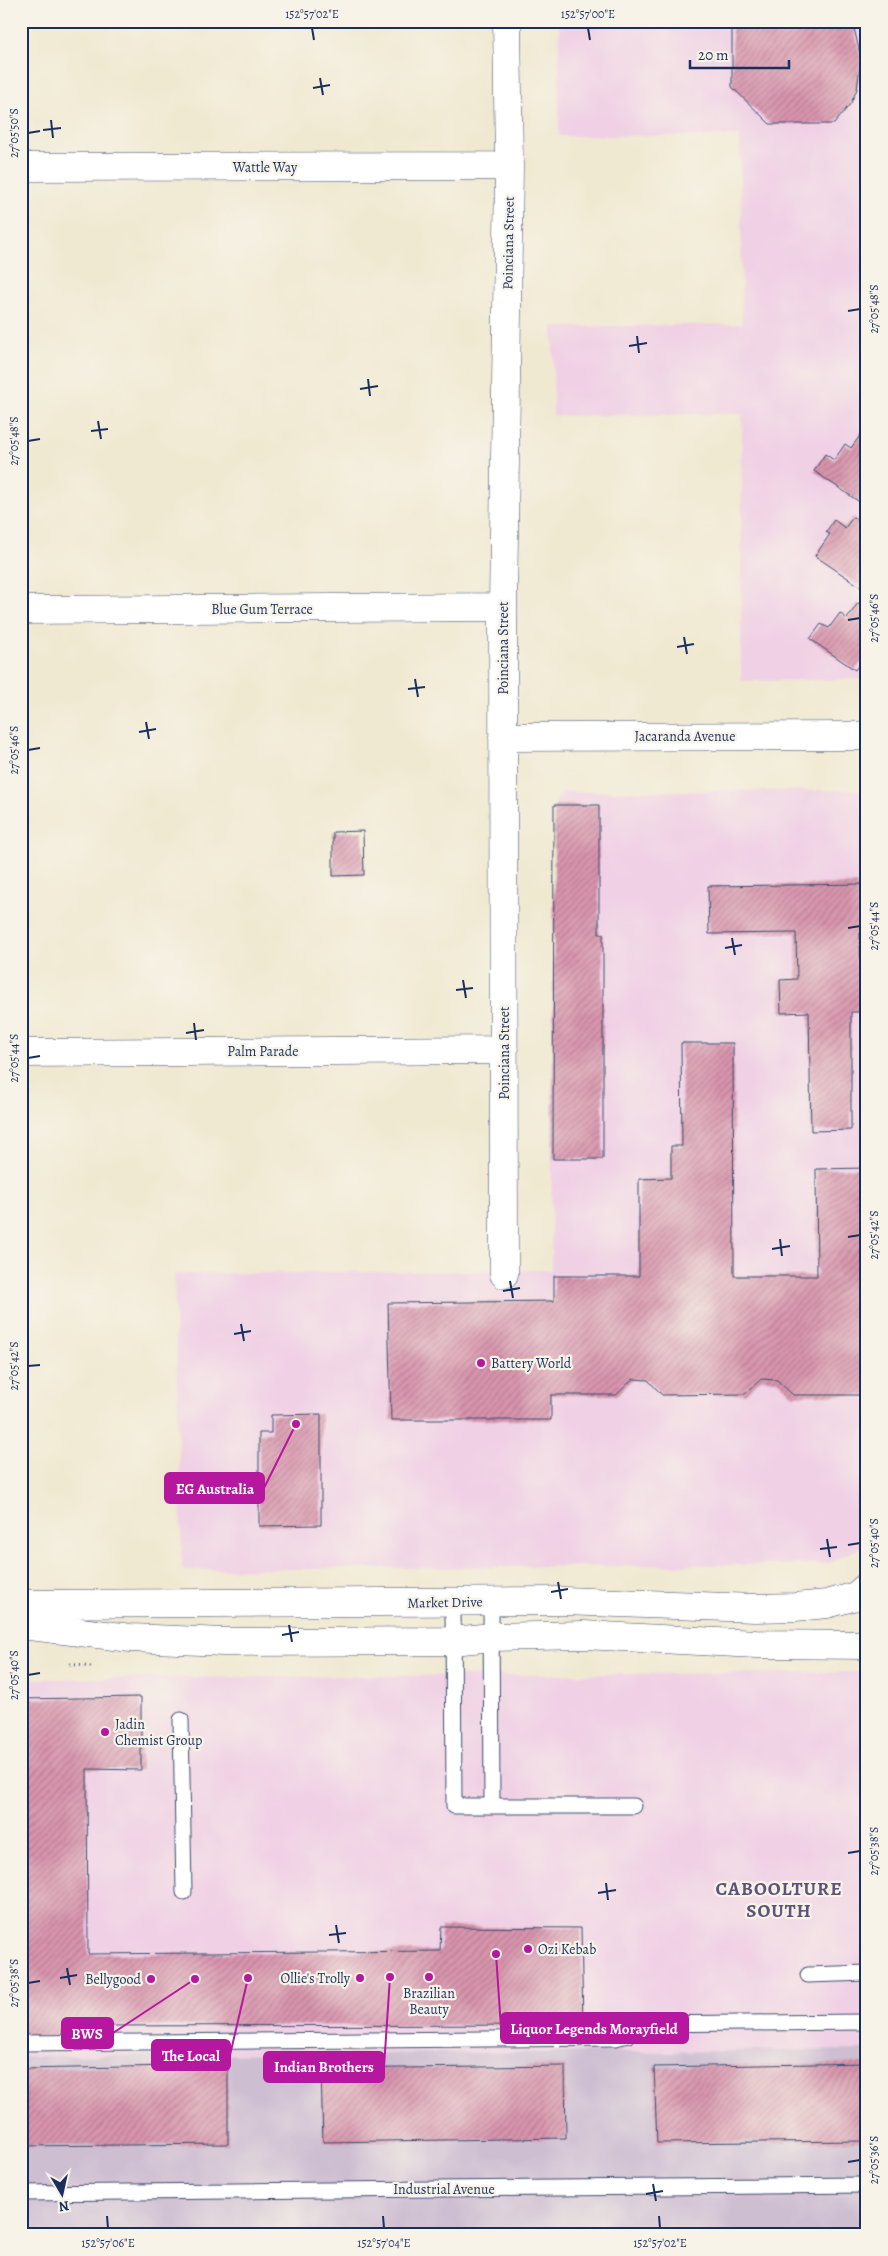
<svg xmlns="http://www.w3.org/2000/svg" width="888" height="2256" font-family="Alegreya,serif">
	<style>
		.built { fill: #f0d0e5 }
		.industrial { fill: #cebed2 }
		.building { fill: url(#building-hatch) }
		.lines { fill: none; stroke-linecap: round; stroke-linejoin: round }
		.service-casing { stroke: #3b4b6f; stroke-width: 17 }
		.minor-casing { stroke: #3b4b6f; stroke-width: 29 }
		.tertiary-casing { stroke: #3b4b6f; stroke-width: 29 }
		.primary-casing { stroke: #3b4b6f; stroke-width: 29 }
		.path { stroke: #3b4b6f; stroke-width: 3; stroke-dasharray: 1 4; stroke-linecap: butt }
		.service { stroke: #fff; stroke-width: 15 }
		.minor { stroke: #fff; stroke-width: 28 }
		.tertiary { stroke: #fff; stroke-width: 28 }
		.primary { stroke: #fff; stroke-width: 28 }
		.ticks { fill: none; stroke: #1b2f5e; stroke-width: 2 }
		.poi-dot { fill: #b5179e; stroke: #f7f3e8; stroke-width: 2 }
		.labels { text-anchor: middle; stroke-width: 4.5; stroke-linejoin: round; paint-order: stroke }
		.street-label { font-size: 14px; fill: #1b2f5e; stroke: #f7f3e8 }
		.poi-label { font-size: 14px; fill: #1b2f5e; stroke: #f7f3e8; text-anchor: start }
		.district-label { font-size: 19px; font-weight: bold; letter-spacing: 1px; fill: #5e537a; stroke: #f7f3e8 }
		.leader { fill: none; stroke: #b5179e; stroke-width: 2 }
		.callout-dot { fill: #b5179e; stroke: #f7f3e8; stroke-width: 2 }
		.callout { fill: #b5179e; stroke: #b5179e; stroke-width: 2 }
		.callout-label { font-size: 15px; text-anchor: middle; font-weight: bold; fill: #fff }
		.neatline { fill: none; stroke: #1b2f5e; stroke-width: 2 }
		.ticks-label { font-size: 12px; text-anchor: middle; fill: #1b2f5e }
	</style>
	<defs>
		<pattern id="building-hatch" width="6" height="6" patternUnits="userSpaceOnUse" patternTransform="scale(1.25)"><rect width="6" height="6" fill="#d995ad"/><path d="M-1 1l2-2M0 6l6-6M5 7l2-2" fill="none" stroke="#af7a90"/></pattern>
	</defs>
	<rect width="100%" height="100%" fill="#f7f3e8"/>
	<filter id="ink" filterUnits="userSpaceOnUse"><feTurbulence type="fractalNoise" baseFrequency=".02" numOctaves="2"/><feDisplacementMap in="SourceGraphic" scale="10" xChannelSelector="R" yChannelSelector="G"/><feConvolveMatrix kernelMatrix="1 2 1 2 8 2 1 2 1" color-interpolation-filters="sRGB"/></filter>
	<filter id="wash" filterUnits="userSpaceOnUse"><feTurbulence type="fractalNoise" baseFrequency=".0096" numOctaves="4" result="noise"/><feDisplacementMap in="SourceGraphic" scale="20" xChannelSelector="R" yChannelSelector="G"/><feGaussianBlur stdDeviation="1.12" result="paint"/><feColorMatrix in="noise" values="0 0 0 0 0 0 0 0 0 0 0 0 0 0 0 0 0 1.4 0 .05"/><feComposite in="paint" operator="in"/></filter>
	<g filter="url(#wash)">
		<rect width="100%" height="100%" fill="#f0e9d2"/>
		<!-- built -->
		<path class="built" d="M559,21H867V679L741,681L742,414L553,416V327L742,324L740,136H559Z
			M867,790V1544L828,1564L182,1570L174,1274L551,1270L554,805L563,792Z
			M867,1672V2050L21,2056V1679Z"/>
		<!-- industrial -->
		<path class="industrial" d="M867,2050V2235H21V2056Z"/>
		<g id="blocks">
			<!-- building -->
			<path class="building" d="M732,21H861L854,28L861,58L857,89L851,103L834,124H770L732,87Z
				M862,433L867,436V495L861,503L814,471L825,454L834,460L845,444L851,448Z
				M867,515V591L815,556L830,534L826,532L834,520L845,528L853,517L862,523Z
				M858,603L867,609V655L855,670L810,639L821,624L829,628L840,613L847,619Z
				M554,805H599V934H603V1159H553Z
				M363,831L364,875L333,876V832Z
				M867,884V932L860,933L861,984H865V1012H851V1130L811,1131L809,1012L781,1013L780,980L797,979L796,933L709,934L708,886Z
				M681,1043H733L734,1276H817L816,1169L867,1168V1395H793L777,1380L761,1379L745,1394L662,1395L648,1380L633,1379L616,1395H551V1420H391L388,1303L554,1301V1276H639V1179L671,1178V1146H682Z
				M321,1414V1525L259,1526V1433H271V1415Z
				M141,1697V1770L87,1769L88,1954L440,1951L441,1927L581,1928L583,2025L63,2026L62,2037H21V1699Z
				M867,2063V2141L657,2143L654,2067Z
				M228,2065V2144L21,2146V2069Z
				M565,2066L566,2138L323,2142L321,2069Z"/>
		</g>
	</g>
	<g filter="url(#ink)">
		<use href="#blocks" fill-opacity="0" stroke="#3b4b6f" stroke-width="1"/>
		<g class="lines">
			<!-- service casing -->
			<g class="service-casing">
				<path id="service" d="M491,1601L492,1806
					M453,1602L454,1806H634
					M181,1720L184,1892
					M808,1975L867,1973
					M21,2043L616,2038L628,2035L639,2024L867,2022
					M21,2193L867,2185"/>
			</g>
			<!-- minor casing -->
			<g class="minor-casing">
				<path id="minor" d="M21,167L509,166
					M21,610L503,607
					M503,737L867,736
					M21,1053L504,1050
					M504,1274L503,607L509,166L507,21"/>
			</g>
			<!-- tertiary casing -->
			<g class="tertiary-casing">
				<path id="tertiary" d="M21,1604L563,1601L755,1608L795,1607L827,1604L856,1596L867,1598
					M21,1625L131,1638L224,1642L453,1641L492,1637L584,1635L756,1644L867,1645"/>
			</g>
			<!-- primary casing -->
			<g class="primary-casing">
				<path id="primary" d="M856,1596L867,1586"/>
			</g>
			<!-- path -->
			<path class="path" d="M70,1664L91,1667"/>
			<!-- service -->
			<use href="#service" class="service"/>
			<!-- minor -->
			<use href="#minor" class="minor"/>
			<!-- tertiary -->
			<use href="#tertiary" class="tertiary"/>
			<!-- primary -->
			<use href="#primary" class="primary"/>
		</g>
	</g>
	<!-- ticks -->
	<path class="ticks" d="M312,28L314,40M588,28L590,40M320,78L323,95M313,88L330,85M51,120L53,138M43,130L61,128M28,133L40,131M848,311L860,309M637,336L639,353M629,346L647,343M368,379L370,396M360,389L378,386M98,421L101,439M91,431L108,429M28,441L40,439M848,620L860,618M684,637L687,654M677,647L694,644M415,679L418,697M408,689L425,687M146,722L149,739M139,732L156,729M28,750L40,748M848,928L860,926M732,938L735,955M725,948L742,945M463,980L466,998M456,990L473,988M194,1023L196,1040M186,1033L204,1030M28,1058L40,1056M848,1237L860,1235M780,1239L782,1256M772,1249L790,1246M510,1281L513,1298M503,1291L520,1288M241,1324L244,1341M234,1334L251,1331M28,1366L40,1365M827,1539L830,1557M848,1545L860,1543M820,1549L837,1547M558,1582L561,1599M551,1592L568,1589M289,1625L292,1642M282,1635L299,1632M28,1675L40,1673M848,1853L860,1851M606,1883L608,1900M598,1893L616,1890M336,1925L339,1943M329,1935L346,1933M67,1968L70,1985M60,1978L77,1975M28,1983L40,1981M848,2162L860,2160M653,2184L656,2201M646,2194L663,2191M107,2216L108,2228M383,2216L384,2228M659,2216L660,2228"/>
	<!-- markers -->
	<g class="poi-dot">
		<circle cx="481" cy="1363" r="5"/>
		<circle cx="105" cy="1732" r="5"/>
		<circle cx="528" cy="1949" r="5"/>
		<circle cx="429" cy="1977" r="5"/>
		<circle cx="360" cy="1978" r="5"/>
		<circle cx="151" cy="1979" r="5"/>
	</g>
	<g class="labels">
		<!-- street labels -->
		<g class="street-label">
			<text x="265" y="172">Wattle Way</text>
			<text transform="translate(508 243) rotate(-89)" y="5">Poinciana Street</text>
			<text x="262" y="614">Blue Gum Terrace</text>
			<text transform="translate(503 648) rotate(-90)" y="5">Poinciana Street</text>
			<text x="685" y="741">Jacaranda Avenue</text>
			<text x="263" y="1056">Palm Parade</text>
			<text transform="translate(504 1053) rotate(-90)" y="5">Poinciana Street</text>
			<text transform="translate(445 1602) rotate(-1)" y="5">Market Drive</text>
			<text x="444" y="2194">Industrial Avenue</text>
		</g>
		<!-- poi labels -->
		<g class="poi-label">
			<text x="491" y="1368">Battery World</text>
			<text x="115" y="1729">Jadin<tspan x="115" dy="16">Chemist Group</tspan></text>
			<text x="538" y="1954">Ozi Kebab</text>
			<text x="350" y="1983" text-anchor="end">Ollie's Trolly</text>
			<text x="141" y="1984" text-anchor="end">Bellygood</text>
			<text x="429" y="1998" text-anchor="middle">Brazilian<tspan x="429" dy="16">Beauty</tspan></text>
		</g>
		<!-- district labels -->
		<g class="district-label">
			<text x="779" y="1895">CABOOLTURE<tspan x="779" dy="22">SOUTH</tspan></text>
		</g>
	</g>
	<!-- callouts -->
	<path class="leader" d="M296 1424L264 1488M496 1954L501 2028M195 1979L113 2033M248 1978L230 2055M390 1977L384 2067"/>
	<g class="callout-dot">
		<circle cx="296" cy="1424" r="5"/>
		<circle cx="496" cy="1954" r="5"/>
		<circle cx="195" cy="1979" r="5"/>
		<circle cx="248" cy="1978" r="5"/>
		<circle cx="390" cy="1977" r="5"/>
	</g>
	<g class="callout">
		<rect x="165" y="1473" width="99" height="30" rx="5"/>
		<rect x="501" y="2013" width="187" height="30" rx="5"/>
		<rect x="62" y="2018" width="51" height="30" rx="5"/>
		<rect x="152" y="2040" width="78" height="30" rx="5"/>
		<rect x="264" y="2052" width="120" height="30" rx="5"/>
	</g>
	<g class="callout-label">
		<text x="215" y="1494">EG Australia</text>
		<text x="594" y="2034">Liquor Legends Morayfield</text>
		<text x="87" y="2039">BWS</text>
		<text x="191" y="2061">The Local</text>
		<text x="324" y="2072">Indian Brothers</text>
	</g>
	<!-- margin -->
	<rect width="888" height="2256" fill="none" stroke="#f7f3e8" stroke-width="55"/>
	<!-- north arrow -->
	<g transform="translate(62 2194) rotate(171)" stroke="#f7f3e8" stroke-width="4" paint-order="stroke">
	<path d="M0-4L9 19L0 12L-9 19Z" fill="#1b2f5e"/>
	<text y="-8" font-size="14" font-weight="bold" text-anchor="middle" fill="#1b2f5e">N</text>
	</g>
	<!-- scale -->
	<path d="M690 60v8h99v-8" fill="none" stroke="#1b2f5e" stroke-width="2.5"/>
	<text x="698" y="60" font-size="15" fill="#1b2f5e" stroke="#f7f3e8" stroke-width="4" paint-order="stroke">20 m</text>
	<rect x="28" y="28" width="832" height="2200" class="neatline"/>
	<g class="ticks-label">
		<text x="312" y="18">152°57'02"E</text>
		<text x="588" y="18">152°57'00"E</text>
		<text transform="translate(14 133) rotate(-90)" y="4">27°05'50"S</text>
		<text transform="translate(874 309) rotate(-90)" y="4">27°05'48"S</text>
		<text transform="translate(14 441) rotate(-90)" y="4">27°05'48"S</text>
		<text transform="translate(874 618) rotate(-90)" y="4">27°05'46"S</text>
		<text transform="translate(14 750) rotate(-90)" y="4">27°05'46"S</text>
		<text transform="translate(874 926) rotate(-90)" y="4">27°05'44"S</text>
		<text transform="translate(14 1058) rotate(-90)" y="4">27°05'44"S</text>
		<text transform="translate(874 1235) rotate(-90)" y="4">27°05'42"S</text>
		<text transform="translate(14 1366) rotate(-90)" y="4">27°05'42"S</text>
		<text transform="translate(874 1543) rotate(-90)" y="4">27°05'40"S</text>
		<text transform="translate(14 1675) rotate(-90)" y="4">27°05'40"S</text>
		<text transform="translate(874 1851) rotate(-90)" y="4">27°05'38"S</text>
		<text transform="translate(14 1983) rotate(-90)" y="4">27°05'38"S</text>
		<text transform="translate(874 2160) rotate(-90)" y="4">27°05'36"S</text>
		<text x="108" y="2247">152°57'06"E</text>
		<text x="384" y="2247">152°57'04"E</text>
		<text x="660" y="2247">152°57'02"E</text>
	</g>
</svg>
